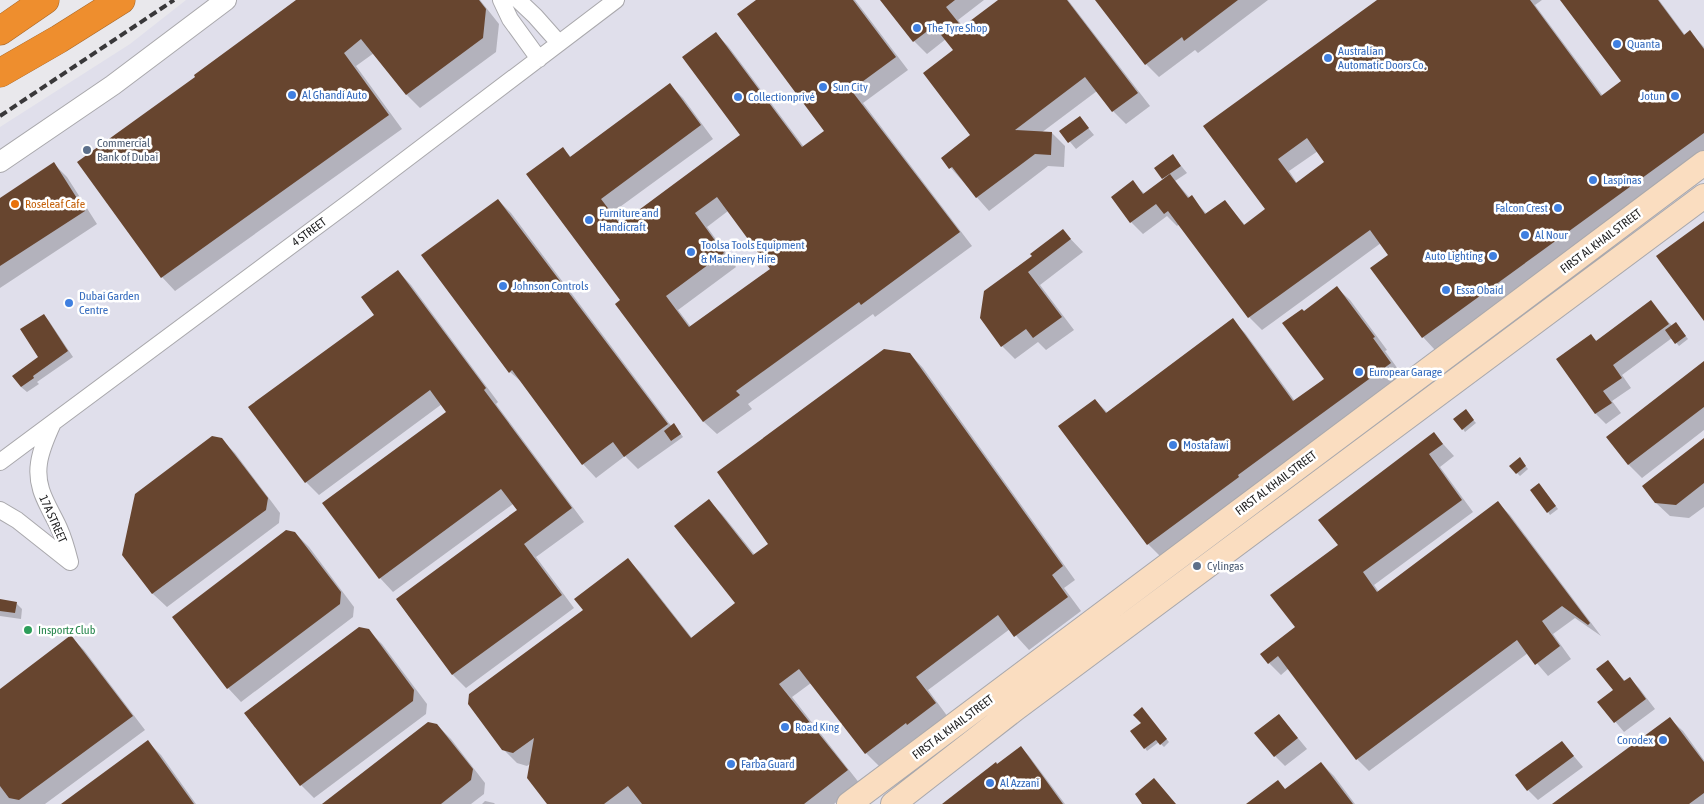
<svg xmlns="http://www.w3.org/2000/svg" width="1704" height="804" font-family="'Asap Condensed',sans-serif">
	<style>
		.built { fill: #e0dfeb }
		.shadow { fill: #0003; fill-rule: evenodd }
		.building { fill: #67452f; fill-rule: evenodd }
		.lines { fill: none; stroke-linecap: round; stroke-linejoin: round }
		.minor-casing { stroke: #a9a8ac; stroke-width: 18 }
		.tertiary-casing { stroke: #a9a8ac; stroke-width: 22 }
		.secondary-casing { stroke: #a9a8ac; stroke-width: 26 }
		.motorway-casing { stroke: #a7682a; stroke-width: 29 }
		.minor { stroke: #fff; stroke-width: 16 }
		.tertiary { stroke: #fff; stroke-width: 20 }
		.secondary { stroke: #faddc0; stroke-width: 24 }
		.motorway { stroke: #ee8e2e; stroke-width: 28 }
		.rail { stroke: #39383a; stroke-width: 4; stroke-dasharray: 8 4; stroke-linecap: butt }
		.shop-dot { fill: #3f7fe0; stroke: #fff; stroke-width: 2 }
		.service-dot { fill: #5c6f8a; stroke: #fff; stroke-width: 2 }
		.food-dot { fill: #e8710a; stroke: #fff; stroke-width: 2 }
		.leisure-dot { fill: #2e9e5b; stroke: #fff; stroke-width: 2 }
		.labels { text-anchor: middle; stroke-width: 5; stroke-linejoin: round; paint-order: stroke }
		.shop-label { font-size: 12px; fill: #366cbe; stroke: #fff; text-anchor: start }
		.service-label { font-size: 12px; fill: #4e5e75; stroke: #fff; text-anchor: start }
		.food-label { font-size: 12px; fill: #c56008; stroke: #fff; text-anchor: start }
		.street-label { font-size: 12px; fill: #222223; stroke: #fff }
		.leisure-label { font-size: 12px; fill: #27864d; stroke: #fff; text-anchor: start }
	</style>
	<rect width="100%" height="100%" fill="#e9e8ec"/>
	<!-- built -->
	<path class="built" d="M186,0H1704V804H0V127L130,44Z"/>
	<!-- shadow -->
	<path class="shadow" d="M298,0H480L499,24L496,52L420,108L407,95L374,53L356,66L402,129L175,291L162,277L197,77Z
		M758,0H855L908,70L863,103L972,246L875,317L873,314L748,404L752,409L717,434L704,422L617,304L622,300L563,149L571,157L670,85L683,98L713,139L613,212L622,224L742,136L715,33L728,46L804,147L826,131ZM728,211L772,269L691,327L678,310L736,267L707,227Z
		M882,0H984L958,20L964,28L1000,0H1068L1150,106L1126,124L1113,111L1097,91L1041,133H1052L1065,146L1064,167L1048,166L989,211L942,158L972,135L955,50L946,39L927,54L914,41Z
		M1097,0H1268L1198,53L1195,50L1159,77L1146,64Z
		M1378,0H1542L1535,5L1603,96L1622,81L1562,0H1659L1685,35L1690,32L1704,47V154L1435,350L1423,337L1372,268L1390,255L1381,243L1262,330L1249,317L1180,223L1177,226L1167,216L1143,234L1131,222L1132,182L1145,194L1165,180L1163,178L1173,156L1187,173L1175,181L1190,198L1191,197L1207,214L1225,202L1245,225L1267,210L1205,126ZM1318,151L1326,162L1297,183L1289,171Z
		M1079,117L1094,135L1076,149L1061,131Z
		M54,164L67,177L97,224L0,288V199Z
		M498,200L511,213L672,427L677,428L683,437L638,469L625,456L596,478L583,464L524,384L510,372Z
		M1063,231L1083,252L1040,285L1074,330L1046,350L1038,342L1015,359L1002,346L981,317L1033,256Z
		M398,271L411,285L498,402L496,404L584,522L536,557L574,608L466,688L453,675L397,600L518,511L513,504L393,592L380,578L324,504L448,412L442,404L319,495L306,482L376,315Z
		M1337,288L1350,300L1387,350L1385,351L1403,376L1250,488L1251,490L1161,557L1148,544L1060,426L1095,400L1108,413L1232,320L1245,333L1295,401L1325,379L1304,312Z
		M1651,302L1672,326H1678L1688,339L1679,346L1672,338L1622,375L1631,388L1612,401L1621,413L1606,424L1596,414L1557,359L1591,336L1597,341Z
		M44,315L49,321L73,357L37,382L39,384L27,392L21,387L40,358Z
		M910,354L923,368L1075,580L1064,588L1081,611L1029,650L1010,629L928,690L948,717L922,737L920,735L879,766L866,753L811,683L792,697L860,784L834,804H548L531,763L527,766L517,763L503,749L585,611L628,560L641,573L692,638L737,604L709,501L722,514L755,555L769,544Z
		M1704,363V430L1642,478L1629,465L1608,437Z
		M1468,414L1476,423L1465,432L1463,429Z
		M1434,434L1454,456L1440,467L1473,512L1374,585L1379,592L1498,503L1510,515L1601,636L1575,618L1553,634L1571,659L1548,676L1528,653L1369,771L1357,759L1289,668L1281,675L1269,663L1297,627L1340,545Z
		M221,439L235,453L280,513L279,523L167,607L153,594L124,554Z
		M1704,440V507L1689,518L1670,516L1656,503Z
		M1522,462L1528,469L1520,476L1510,466Z
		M1542,488L1558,509L1550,515L1548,512Z
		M295,533L309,547L354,607L353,617L241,702L228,688L173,617Z
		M0,600L16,603L22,609L21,619L0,616Z
		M368,630L382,644L427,704L426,714L314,798L301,785Z
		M71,637L84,650L145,730L45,804H0V690Z
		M1607,662L1626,682L1630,679L1639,688L1655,709L1624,732L1599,702L1615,690Z
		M1144,712L1169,742L1164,747L1159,742L1147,751L1145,748L1143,724Z
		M1279,715L1307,749L1285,766L1275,756Z
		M1670,719L1683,731L1704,760V804H1554Z
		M437,725L451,739L485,783L484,794L471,804H324Z
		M148,742L161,755L196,804H63Z
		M1562,742L1583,767L1538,800L1528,790Z
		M1021,747L1029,756L1065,804H944Z
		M1321,763L1334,776L1355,804H1248L1286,790Z
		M485,801L494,803L495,804H482Z"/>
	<!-- building -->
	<path class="building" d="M296,0H479L486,9L483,38L406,95L361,39L344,53L389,115L161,278L77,162L195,77L194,75Z
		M756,0H853L896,57L851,90L960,232L861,305L859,302L736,391L740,395L703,422L615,304L620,300L526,174L563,147L570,157L670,83L701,125L601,199L620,224L740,135L682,57L716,32L802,147L824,131L737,14ZM717,197L770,269L689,327L666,296L724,253L695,213Z
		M880,0H955L946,7L962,27L998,0H1067L1138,93L1112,112L1085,77L1015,130L1052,132L1051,155L1035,154L976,198L952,167L949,169L941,158L970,135L923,73L953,50L934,26L913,42Z
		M1095,0H1238L1184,41L1182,37L1145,65Z
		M1377,0H1530L1601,96L1621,81L1560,0H1658L1684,35L1690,30L1704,49V133L1422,338L1370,268L1388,255L1370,230L1248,318L1168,211L1164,214L1156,204L1130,223L1111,197L1133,180L1143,194L1170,174L1188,198L1192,195L1205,214L1225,200L1244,225L1265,209L1203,126ZM1307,138L1324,162L1296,183L1278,159Z
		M1080,116L1089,128L1068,143L1059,131Z
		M1173,154L1181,166L1162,179L1154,168Z
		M54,162L85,211L0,266V198Z
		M498,199L668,424L624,457L613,442L582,465L512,370L509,373L421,255Z
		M1704,221V321L1656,256Z
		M1063,229L1071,239L1028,272L1062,317L1033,338L1026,329L1001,347L980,318L984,291L1032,256L1030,254Z
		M398,270L486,388L484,390L572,508L524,544L562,595L452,675L396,599L517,510L501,489L379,579L322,503L446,412L430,390L305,483L248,407L374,315L361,297Z
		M1337,286L1375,337L1373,338L1391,363L1238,475L1239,477L1147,545L1058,426L1095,399L1106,413L1233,318L1293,401L1324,379L1282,323L1302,309L1304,311Z
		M1651,300L1669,324L1613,365L1622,378L1603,391L1612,403L1595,414L1556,359L1591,334L1596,341Z
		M44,314L68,351L33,376L34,378L21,387L12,376L38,357L20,329Z
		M1676,322L1686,336L1675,344L1665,330Z
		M884,349L910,353L1063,566L1052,575L1068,597L1014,637L998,615L916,677L936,703L907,725L906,723L865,754L799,669L779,684L848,770L804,804H642L628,786L604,804H547L527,778L534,738L513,753L502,750L468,704L469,694L583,610L574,599L628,558L691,638L735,603L674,526L709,499L753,555L768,544L717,472Z
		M1704,361V407L1628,465L1606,437Z
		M1466,409L1474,420L1462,430L1453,419Z
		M674,423L681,434L671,441L664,431Z
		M1434,432L1443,444L1429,454L1462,500L1363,572L1377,592L1498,501L1590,623L1588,625L1562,606L1542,621L1560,646L1535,665L1517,640L1356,760L1278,656L1268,664L1260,654L1295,627L1270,595L1338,545L1318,520Z
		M212,436L222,438L268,498L266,510L152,594L122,555L135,494Z
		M1704,438V483L1676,505L1655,503L1642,486Z
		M1520,457L1526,466L1516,474L1509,466Z
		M1539,483L1556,506L1547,513L1530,490Z
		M286,530L295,532L341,592L340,604L227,689L172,617Z
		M0,599L17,602L15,613L0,611Z
		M359,627L369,629L414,690L413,701L300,786L244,713Z
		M71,635L133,716L19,800L9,798L0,786V689Z
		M1608,660L1624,681L1630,677L1646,699L1614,723L1597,702L1613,690L1596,669Z
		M1142,707L1167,739L1160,745L1156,740L1144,749L1130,731L1141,723L1133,715Z
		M1279,714L1298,738L1274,757L1254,733Z
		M1670,717L1704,762V793L1689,804H1552Z
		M428,722L437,724L473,769L471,780L441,804H322Z
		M148,740L194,804H61Z
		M1562,741L1574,756L1527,791L1515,775Z
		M1021,746L1063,804H942L996,762L997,764Z
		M1321,762L1353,804H1246L1278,780L1285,789Z
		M1154,778L1176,804H1142L1135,794Z"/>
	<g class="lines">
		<!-- minor casing -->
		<g class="minor-casing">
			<path id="minor" d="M501,0L510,19L539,59
				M518,0L535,16L559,43
				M53,423C47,436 41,449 39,463C35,489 49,506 59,528C64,539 67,550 70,562
				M0,462L355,198L616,0
				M0,510L17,520L70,562"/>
		</g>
		<!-- tertiary casing -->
		<g class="tertiary-casing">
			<path id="tertiary" d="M0,162L113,85L226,0"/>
		</g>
		<!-- secondary casing -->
		<g class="secondary-casing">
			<path id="secondary" d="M849,804L1704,163
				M893,804L1015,709L1704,196"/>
		</g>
		<!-- motorway casing -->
		<g class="motorway-casing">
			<path id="motorway" d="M0,31L45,0
				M0,73L59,39L121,0"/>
		</g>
		<!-- minor -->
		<use href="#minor" class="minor"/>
		<!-- tertiary -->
		<use href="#tertiary" class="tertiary"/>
		<!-- secondary -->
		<use href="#secondary" class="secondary"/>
		<!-- motorway -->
		<use href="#motorway" class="motorway"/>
		<!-- rail -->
		<path class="rail" d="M0,116L174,0"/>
	</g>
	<!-- markers -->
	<g class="shop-dot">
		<circle cx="917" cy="28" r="5"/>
		<circle cx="1617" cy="44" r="5"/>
		<circle cx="1328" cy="58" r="5"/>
		<circle cx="823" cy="87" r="5"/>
		<circle cx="292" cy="95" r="5"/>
		<circle cx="1675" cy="96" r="5"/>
		<circle cx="738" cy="97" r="5"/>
		<circle cx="1593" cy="180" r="5"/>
		<circle cx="1558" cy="208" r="5"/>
		<circle cx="589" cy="220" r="5"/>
		<circle cx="1525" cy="235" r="5"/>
		<circle cx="691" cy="252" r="5"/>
		<circle cx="1493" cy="256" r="5"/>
		<circle cx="503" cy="286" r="5"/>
		<circle cx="1446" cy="290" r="5"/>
		<circle cx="69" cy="303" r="5"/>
		<circle cx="1359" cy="372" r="5"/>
		<circle cx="1173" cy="445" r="5"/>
		<circle cx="785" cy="727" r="5"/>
		<circle cx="1663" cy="740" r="5"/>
		<circle cx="731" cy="764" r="5"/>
		<circle cx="990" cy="783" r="5"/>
	</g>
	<g class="service-dot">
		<circle cx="87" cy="150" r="5"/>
		<circle cx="1197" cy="566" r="5"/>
	</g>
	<circle class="food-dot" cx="15" cy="204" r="5"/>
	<circle class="leisure-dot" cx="28" cy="630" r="5"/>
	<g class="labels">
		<!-- shop labels -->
		<g class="shop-label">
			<text x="927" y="32">The Tyre Shop</text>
			<text x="1627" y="48">Quanta</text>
			<text x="1338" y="55">Australian<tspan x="1338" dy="14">Automatic Doors Co.</tspan></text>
			<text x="833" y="91">Sun City</text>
			<text x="302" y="99">Al Ghandi Auto</text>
			<text x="1665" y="100" text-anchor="end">Jotun</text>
			<text x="748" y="101">Collectionprivé</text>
			<text x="1603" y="184">Laspinas</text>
			<text x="1548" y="212" text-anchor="end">Falcon Crest</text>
			<text x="599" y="217">Furniture and<tspan x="599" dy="14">Handicraft</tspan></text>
			<text x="1535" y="239">Al Nour</text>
			<text x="701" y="249">Toolsa Tools Equipment<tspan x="701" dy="14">&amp; Machinery Hire</tspan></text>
			<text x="1483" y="260" text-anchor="end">Auto Lighting</text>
			<text x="513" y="290">Johnson Controls</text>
			<text x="1456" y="294">Essa Obaid</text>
			<text x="79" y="300">Dubai Garden<tspan x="79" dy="14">Centre</tspan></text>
			<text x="1369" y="376">Europear Garage</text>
			<text x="1183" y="449">Mostafawi</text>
			<text x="795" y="731">Road King</text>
			<text x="1653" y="744" text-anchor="end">Corodex</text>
			<text x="741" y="768">Farba Guard</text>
			<text x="1000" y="787">Al Azzani</text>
		</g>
		<!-- service labels -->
		<g class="service-label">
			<text x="97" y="147">Commercial<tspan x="97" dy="14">Bank of Dubai</tspan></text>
			<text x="1207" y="570">Cylingas</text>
		</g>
		<!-- food labels -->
		<g class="food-label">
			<text x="25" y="208">Roseleaf Cafe</text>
		</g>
		<!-- street labels -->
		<g class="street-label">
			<text transform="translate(309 232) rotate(-36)" y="4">4 STREET</text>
			<text transform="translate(1601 241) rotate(-37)" y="4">FIRST AL KHAIL STREET</text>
			<text transform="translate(1276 483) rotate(-37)" y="4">FIRST AL KHAIL STREET</text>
			<text transform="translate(53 519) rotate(66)" y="4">17A STREET</text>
			<text transform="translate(953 727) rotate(-37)" y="4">FIRST AL KHAIL STREET</text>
		</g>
		<!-- leisure labels -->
		<g class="leisure-label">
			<text x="38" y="634">Insportz Club</text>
		</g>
	</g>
</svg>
